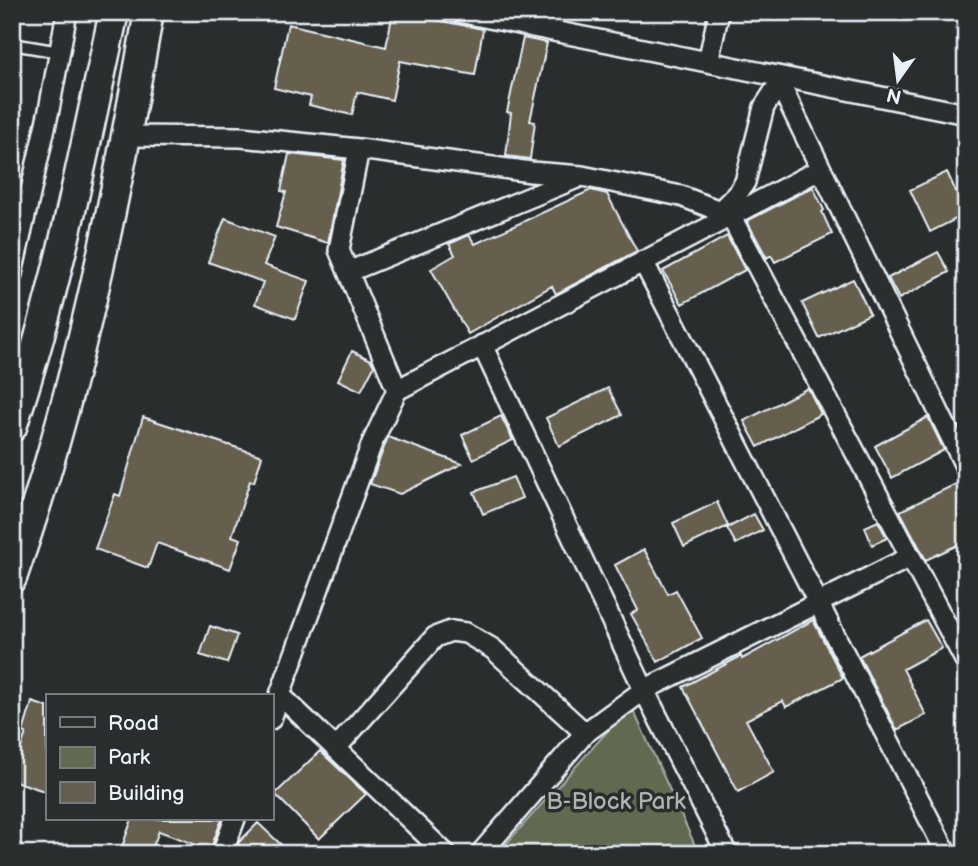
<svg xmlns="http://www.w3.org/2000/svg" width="978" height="866" font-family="'Balsamiq Sans',sans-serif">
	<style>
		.green { fill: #616b51; stroke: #a4aea4; stroke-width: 2 }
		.building { fill: #665e4e; stroke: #e8f1f8; stroke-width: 2 }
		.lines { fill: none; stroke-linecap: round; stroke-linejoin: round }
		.lane-casing { stroke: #e8f1f8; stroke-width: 15 }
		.street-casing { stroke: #e8f1f8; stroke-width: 24 }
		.secondary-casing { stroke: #e8f1f8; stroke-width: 33 }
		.lane { stroke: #2a2d2e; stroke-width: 10 }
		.street { stroke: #2a2d2e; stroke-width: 19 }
		.secondary { stroke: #2a2d2e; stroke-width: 28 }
		.labels { text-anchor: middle; stroke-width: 7; stroke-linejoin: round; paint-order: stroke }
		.park-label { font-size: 24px; fill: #abb5ad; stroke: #2a2d2e }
	</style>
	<rect width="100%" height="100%" fill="#2a2d2e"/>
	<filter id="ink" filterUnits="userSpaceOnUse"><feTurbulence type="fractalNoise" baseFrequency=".0143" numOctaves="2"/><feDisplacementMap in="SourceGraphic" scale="14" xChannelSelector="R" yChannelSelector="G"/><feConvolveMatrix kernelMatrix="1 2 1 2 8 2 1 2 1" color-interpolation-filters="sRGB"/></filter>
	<g filter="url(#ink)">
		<!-- green -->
		<path class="green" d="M631,705L699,854H497Z"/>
		<!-- building -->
		<path class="building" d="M393,12L483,29L475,75L400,61L392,100L357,92L352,115L309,105L311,97L274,88L288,24L386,47Z
			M523,38L547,43L530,121L535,122L530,159L506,156L511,113L507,112Z
			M289,154L344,160L328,243L276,227L286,192L281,191Z
			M947,172L966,214L930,232L910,190Z
			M813,187L824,210L822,212L832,234L775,262L771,255L767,258L747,221Z
			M591,190L607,194L637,251L556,294L552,286L468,334L431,269L455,255L449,244L469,235L475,244Z
			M225,218L275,237L264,265L309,281L295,319L255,304L263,282L208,262Z
			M727,236L745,270L682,304L663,271Z
			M938,252L949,272L899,299L888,278Z
			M853,279L870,314L819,338L802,303Z
			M352,351L371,360L374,366L361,391L338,380Z
			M608,388L622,415L559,446L546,418Z
			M808,388L821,414L758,447L744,421Z
			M501,416L513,440L473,459L462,435Z
			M143,417L262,456L254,482L250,481L232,536L241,539L230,569L157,543L148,568L95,549L115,494L120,496Z
			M928,417L944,450L892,478L875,446Z
			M388,437L462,464L400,494L370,484Z
			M513,477L522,498L483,514L474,492Z
			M960,482L966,494V541L926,560L900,511Z
			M717,502L728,526L684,547L673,523Z
			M754,514L763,530L736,544L727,528Z
			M878,521L887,538L872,545L865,527Z
			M644,549L668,594L676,590L702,638L658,662L631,614L638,610L615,565Z
			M813,620L843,678L786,707L783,701L746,720L774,772L738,792L683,687L741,656L742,659Z
			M926,620L942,648L903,669L926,715L897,730L859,656Z
			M210,626L237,635L227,663L200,655Z
			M32,702L47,707V792L12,780V771L26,733L23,732Z
			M320,751L366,794L319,839L275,794Z
			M132,819H222L210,850L159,831L150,854H141L122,847Z
			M258,823L291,854H235L239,842Z"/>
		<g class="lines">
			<!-- lane casing -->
			<g class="lane-casing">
				<path id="lane" d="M12,44L60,52"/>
			</g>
			<!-- street casing -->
			<g class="street-casing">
				<path id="street" d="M459,12L966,114
					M708,62L719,12
					M776,76L966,468
					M127,136L241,137L359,149L531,172L582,176L681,196L730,215L966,662
					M359,149L339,250L397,390
					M720,211L738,193L745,182L764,107L779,84
					M643,261L947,854
					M348,272L577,178
					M12,274L49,110L67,12
					M482,345L644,690L727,854
					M280,695L446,854
					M271,719L372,443L397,390L821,169
					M336,748L435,637L451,631L466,633L493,649L585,733
					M222,854L235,819
					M480,854L585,733L644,690L910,557"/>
			</g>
			<!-- secondary casing -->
			<g class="secondary-casing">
				<path id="secondary" d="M12,427C57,291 84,152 114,12
					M12,578C77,394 115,203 149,12"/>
			</g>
			<!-- lane -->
			<use href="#lane" class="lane"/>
			<!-- street -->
			<use href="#street" class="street"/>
			<!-- secondary -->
			<use href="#secondary" class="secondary"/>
		</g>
	</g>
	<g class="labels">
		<!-- park labels -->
		<g class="park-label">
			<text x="616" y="809">B-Block Park</text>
		</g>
	</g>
	<!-- margin -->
	<rect width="978" height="866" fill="none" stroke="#2a2d2e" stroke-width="42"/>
	<rect x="21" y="21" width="936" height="824" fill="none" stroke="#e8f1f8" stroke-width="2.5" filter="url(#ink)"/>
	<!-- legend -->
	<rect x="46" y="694" width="228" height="126" fill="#2a2d2e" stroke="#767b7f" stroke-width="2"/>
	<rect x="60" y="717" width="35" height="10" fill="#2a2d2e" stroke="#767b7f" stroke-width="2"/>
	<text x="108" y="730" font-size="21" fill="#e8f1f8">Road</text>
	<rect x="60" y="747" width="35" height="21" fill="#616b51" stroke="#767b7f" stroke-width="2"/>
	<text x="108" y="764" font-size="21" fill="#e8f1f8">Park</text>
	<rect x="60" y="782" width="35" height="21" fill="#665e4e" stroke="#767b7f" stroke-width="2"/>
	<text x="108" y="800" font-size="21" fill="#e8f1f8">Building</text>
	<!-- north arrow -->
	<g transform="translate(898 80) rotate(194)" stroke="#2a2d2e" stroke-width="5" paint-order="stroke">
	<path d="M0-5L12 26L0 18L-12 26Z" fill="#e8f1f8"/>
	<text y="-10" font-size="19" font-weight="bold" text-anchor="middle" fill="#e8f1f8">N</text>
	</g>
</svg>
